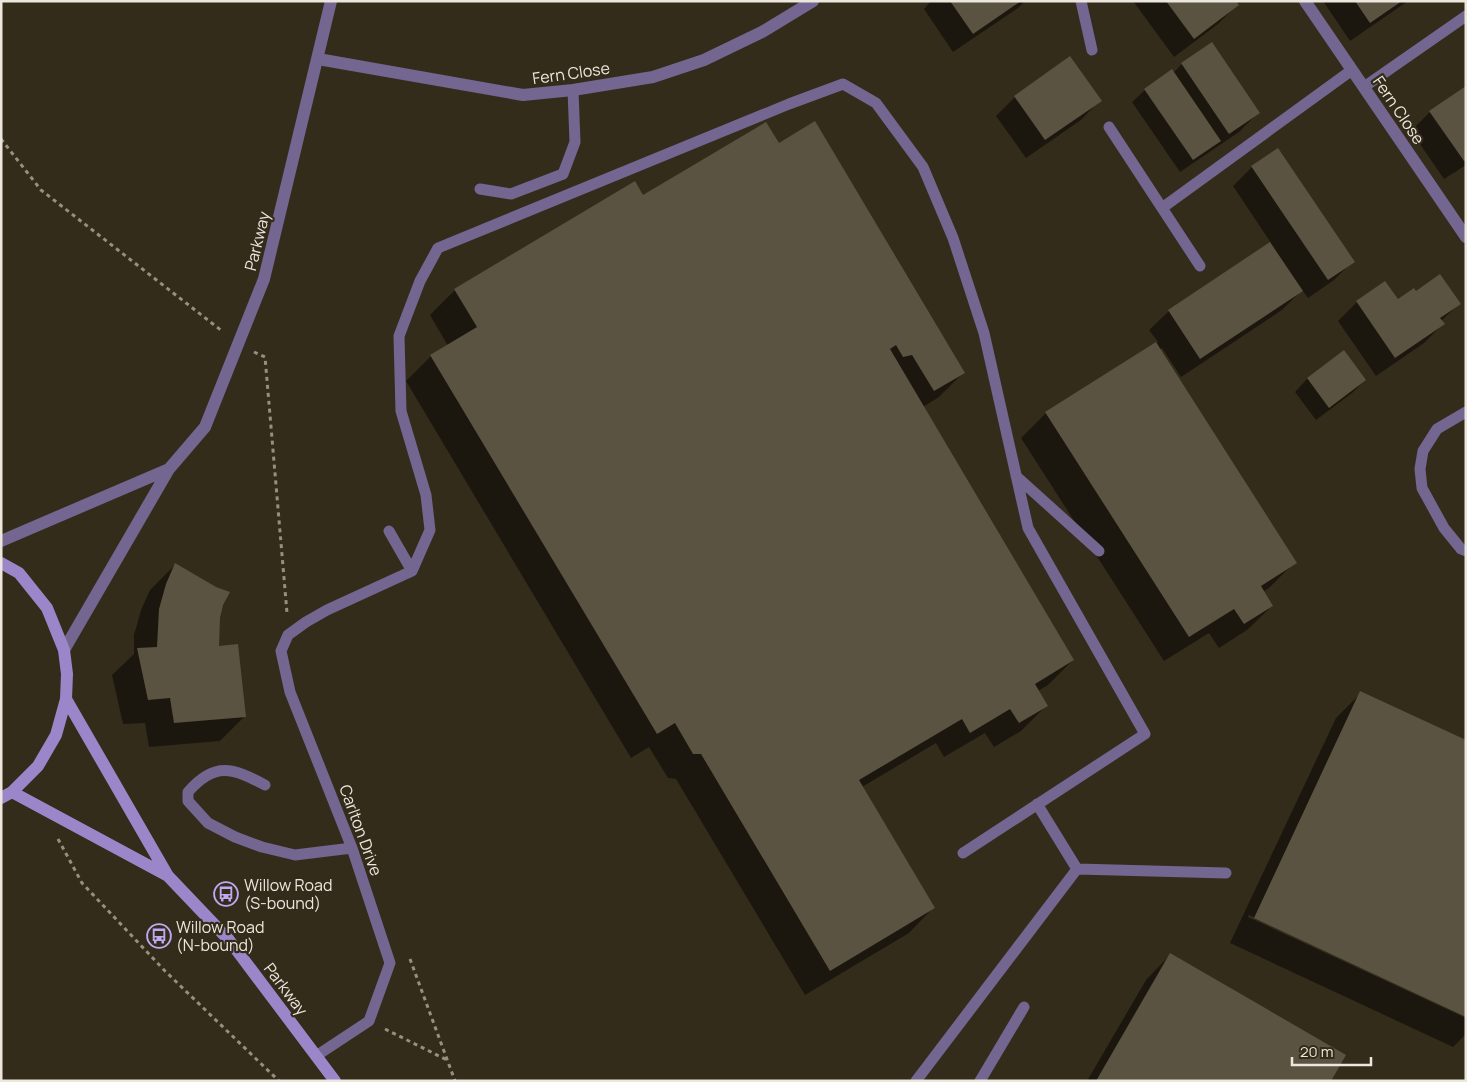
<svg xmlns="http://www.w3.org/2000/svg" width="1467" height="1082" font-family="Manrope,sans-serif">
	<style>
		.shadow { fill: #0007 }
		.building { fill: #5b5341 }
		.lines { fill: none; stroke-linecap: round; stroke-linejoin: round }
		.path { stroke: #969083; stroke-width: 3; stroke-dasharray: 4 4; stroke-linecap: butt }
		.service { stroke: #736690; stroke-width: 11 }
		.minor { stroke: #736690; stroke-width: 12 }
		.tertiary { stroke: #736690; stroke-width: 12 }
		.secondary { stroke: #9b86c9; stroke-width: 12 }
		.labels { text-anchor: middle; stroke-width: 4.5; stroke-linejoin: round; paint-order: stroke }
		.street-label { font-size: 16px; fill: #ece7dd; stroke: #332c1b }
		.poi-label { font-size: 16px; fill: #ece7dd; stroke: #332c1b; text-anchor: start }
	</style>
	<rect width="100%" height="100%" fill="#332c1b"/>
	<!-- shadow -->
	<path class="shadow" d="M931,1H1025L1018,8L953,52L924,9Z
		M1133,1H1234L1237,5L1218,24L1174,57Z
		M1323,1H1408L1350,41Z
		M1182,64L1258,113L1239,132L1180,172L1132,102L1145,90L1173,73Z
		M1466,87V165L1444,179L1411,131L1430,112Z
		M1015,97L1100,100L1081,120L1026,158L996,116Z
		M778,145L964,372L939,397L923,407L1073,660L1048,685L1038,691L1046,706L1021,731L994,747L985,733L944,757L936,743L862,787L933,908L909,933L805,995L676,779L668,778L649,747L631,758L406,381L431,356L448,346L430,315L455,290L643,197Z
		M1278,149L1353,261L1334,280L1308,298L1302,290L1282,310L1181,377L1162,348L1160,349L1295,562L1270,587L1263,592L1272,606L1247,630L1219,648L1209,633L1164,661L1021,438L1046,413L1158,342L1149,330L1169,311L1271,243L1233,186L1252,167Z
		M1385,283L1398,301L1415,292L1459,304L1441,321L1443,324L1424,343L1376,376L1338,321L1357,302Z
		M1343,352L1365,380L1352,393L1316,420L1295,392L1307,379Z
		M175,565L222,604L219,618L217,647L245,716L220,741L149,747L145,723L123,724L112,675L134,654V635L141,610L150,590Z
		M1361,693L1466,1016L1249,915L1248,917L1466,1018V1034L1453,1047L1230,943L1336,718Z
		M1170,955L1330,1081H1087L1146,980Z"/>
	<!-- building -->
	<path class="building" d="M950,1H1021L973,34Z
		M1166,1H1236L1239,5L1194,39Z
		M1355,1H1402L1370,23Z
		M1212,42L1260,113L1229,134L1181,63Z
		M1070,56L1102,101L1045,140L1014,96Z
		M1172,69L1221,141L1193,160L1144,89Z
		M1466,86V160L1464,161L1429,111Z
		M815,121L965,373L934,391L912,355L903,357L896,345L890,349L1074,660L1035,684L1048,706L1019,723L1010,709L970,733L962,719L859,780L935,908L830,971L701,754H693L675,723L657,734L430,355L477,327L454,289L635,181L643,195L766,122L779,143Z
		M1278,148L1355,262L1328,280L1251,166Z
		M1270,242L1303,291L1200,359L1168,310Z
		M1440,274L1461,304L1440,318L1445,324L1395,358L1356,301L1385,281L1398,299L1414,288L1416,291Z
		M1156,342L1297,563L1261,586L1273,606L1244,624L1234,609L1189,637L1045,412Z
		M1344,350L1366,380L1329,408L1307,378Z
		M175,563L216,587L230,592L223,605L220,618L219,646L238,644L246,717L174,723L170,698L148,700L137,648L157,647L159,609L166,584Z
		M1360,691L1466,740V1017L1254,918Z
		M1170,953L1346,1055L1331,1081H1096Z"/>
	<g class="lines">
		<!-- path -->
		<path class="path" d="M1,139L41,190L222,331
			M254,352L265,357L287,613
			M58,839L82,883L165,971L279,1081
			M410,959L455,1081
			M385,1029L447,1060"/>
		<!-- service -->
		<path class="service" d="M1081,1L1092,50
			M1364,87L1466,16
			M1109,127L1200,266
			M480,189L511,194L563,174L575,142L573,90
			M1162,208L1352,70
			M1466,412L1437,429L1423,451L1420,469L1422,488L1444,528L1461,549L1466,551
			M1016,476L1099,551
			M412,571L430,530L426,495L401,411L399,336L420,281L438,248L789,104L843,84L876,103L923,167L953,238L984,333L1028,528L1145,734L963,853
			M265,785C233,768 215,761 188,792V801L208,823L235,837L262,847L295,855L352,848
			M1037,804L1077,869L1226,873
			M316,1056L369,1021L390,963L352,848L290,692L281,651L288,635L306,622L327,610L412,571L389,531
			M916,1081L1077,869
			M980,1081L1024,1007"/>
		<!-- minor -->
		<path class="minor" d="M1305,1L1466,237
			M318,59L523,95L573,90L653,77L704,60L762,32L813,1"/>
		<!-- tertiary -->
		<path class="tertiary" d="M1,541L169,469
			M64,650L169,469L205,427L264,279L331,1"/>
		<!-- secondary -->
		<path class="secondary" d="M1,563L19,573L47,608L64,650L67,674L66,699L56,735L38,766L12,792L1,798
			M66,699L168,876L229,940L335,1081
			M12,792L168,876"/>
	</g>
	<!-- icons -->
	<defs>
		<g id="bus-ring" transform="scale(1.25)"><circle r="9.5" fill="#332c1b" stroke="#c0a8f3" stroke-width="1.5"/><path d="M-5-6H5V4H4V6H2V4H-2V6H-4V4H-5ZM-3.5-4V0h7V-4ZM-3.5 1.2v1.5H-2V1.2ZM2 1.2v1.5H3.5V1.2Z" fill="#c0a8f3"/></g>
	</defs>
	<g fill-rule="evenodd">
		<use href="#bus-ring" x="226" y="894"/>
		<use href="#bus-ring" x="159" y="936"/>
	</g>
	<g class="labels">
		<!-- street labels -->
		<g class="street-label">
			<text transform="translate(571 73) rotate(-8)" y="6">Fern Close</text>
			<text transform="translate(1399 110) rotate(56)" y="6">Fern Close</text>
			<text transform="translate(257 241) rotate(-76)" y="6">Parkway</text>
			<text transform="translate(361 830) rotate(70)" y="6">Carlton Drive</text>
			<text transform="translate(286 989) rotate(53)" y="6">Parkway</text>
		</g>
		<!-- poi labels -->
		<g class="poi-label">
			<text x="244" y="891">Willow Road<tspan x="244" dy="18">(S-bound)</tspan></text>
			<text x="176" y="933">Willow Road<tspan x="176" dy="18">(N-bound)</tspan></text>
		</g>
	</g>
	<!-- border -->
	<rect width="1467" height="1082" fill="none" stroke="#ece7dd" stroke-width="5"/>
	<!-- scale -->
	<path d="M1292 1057v8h79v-8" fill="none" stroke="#ece7dd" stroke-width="2.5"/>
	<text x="1300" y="1057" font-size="15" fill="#ece7dd" stroke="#332c1b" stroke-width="4" paint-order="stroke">20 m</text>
</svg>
